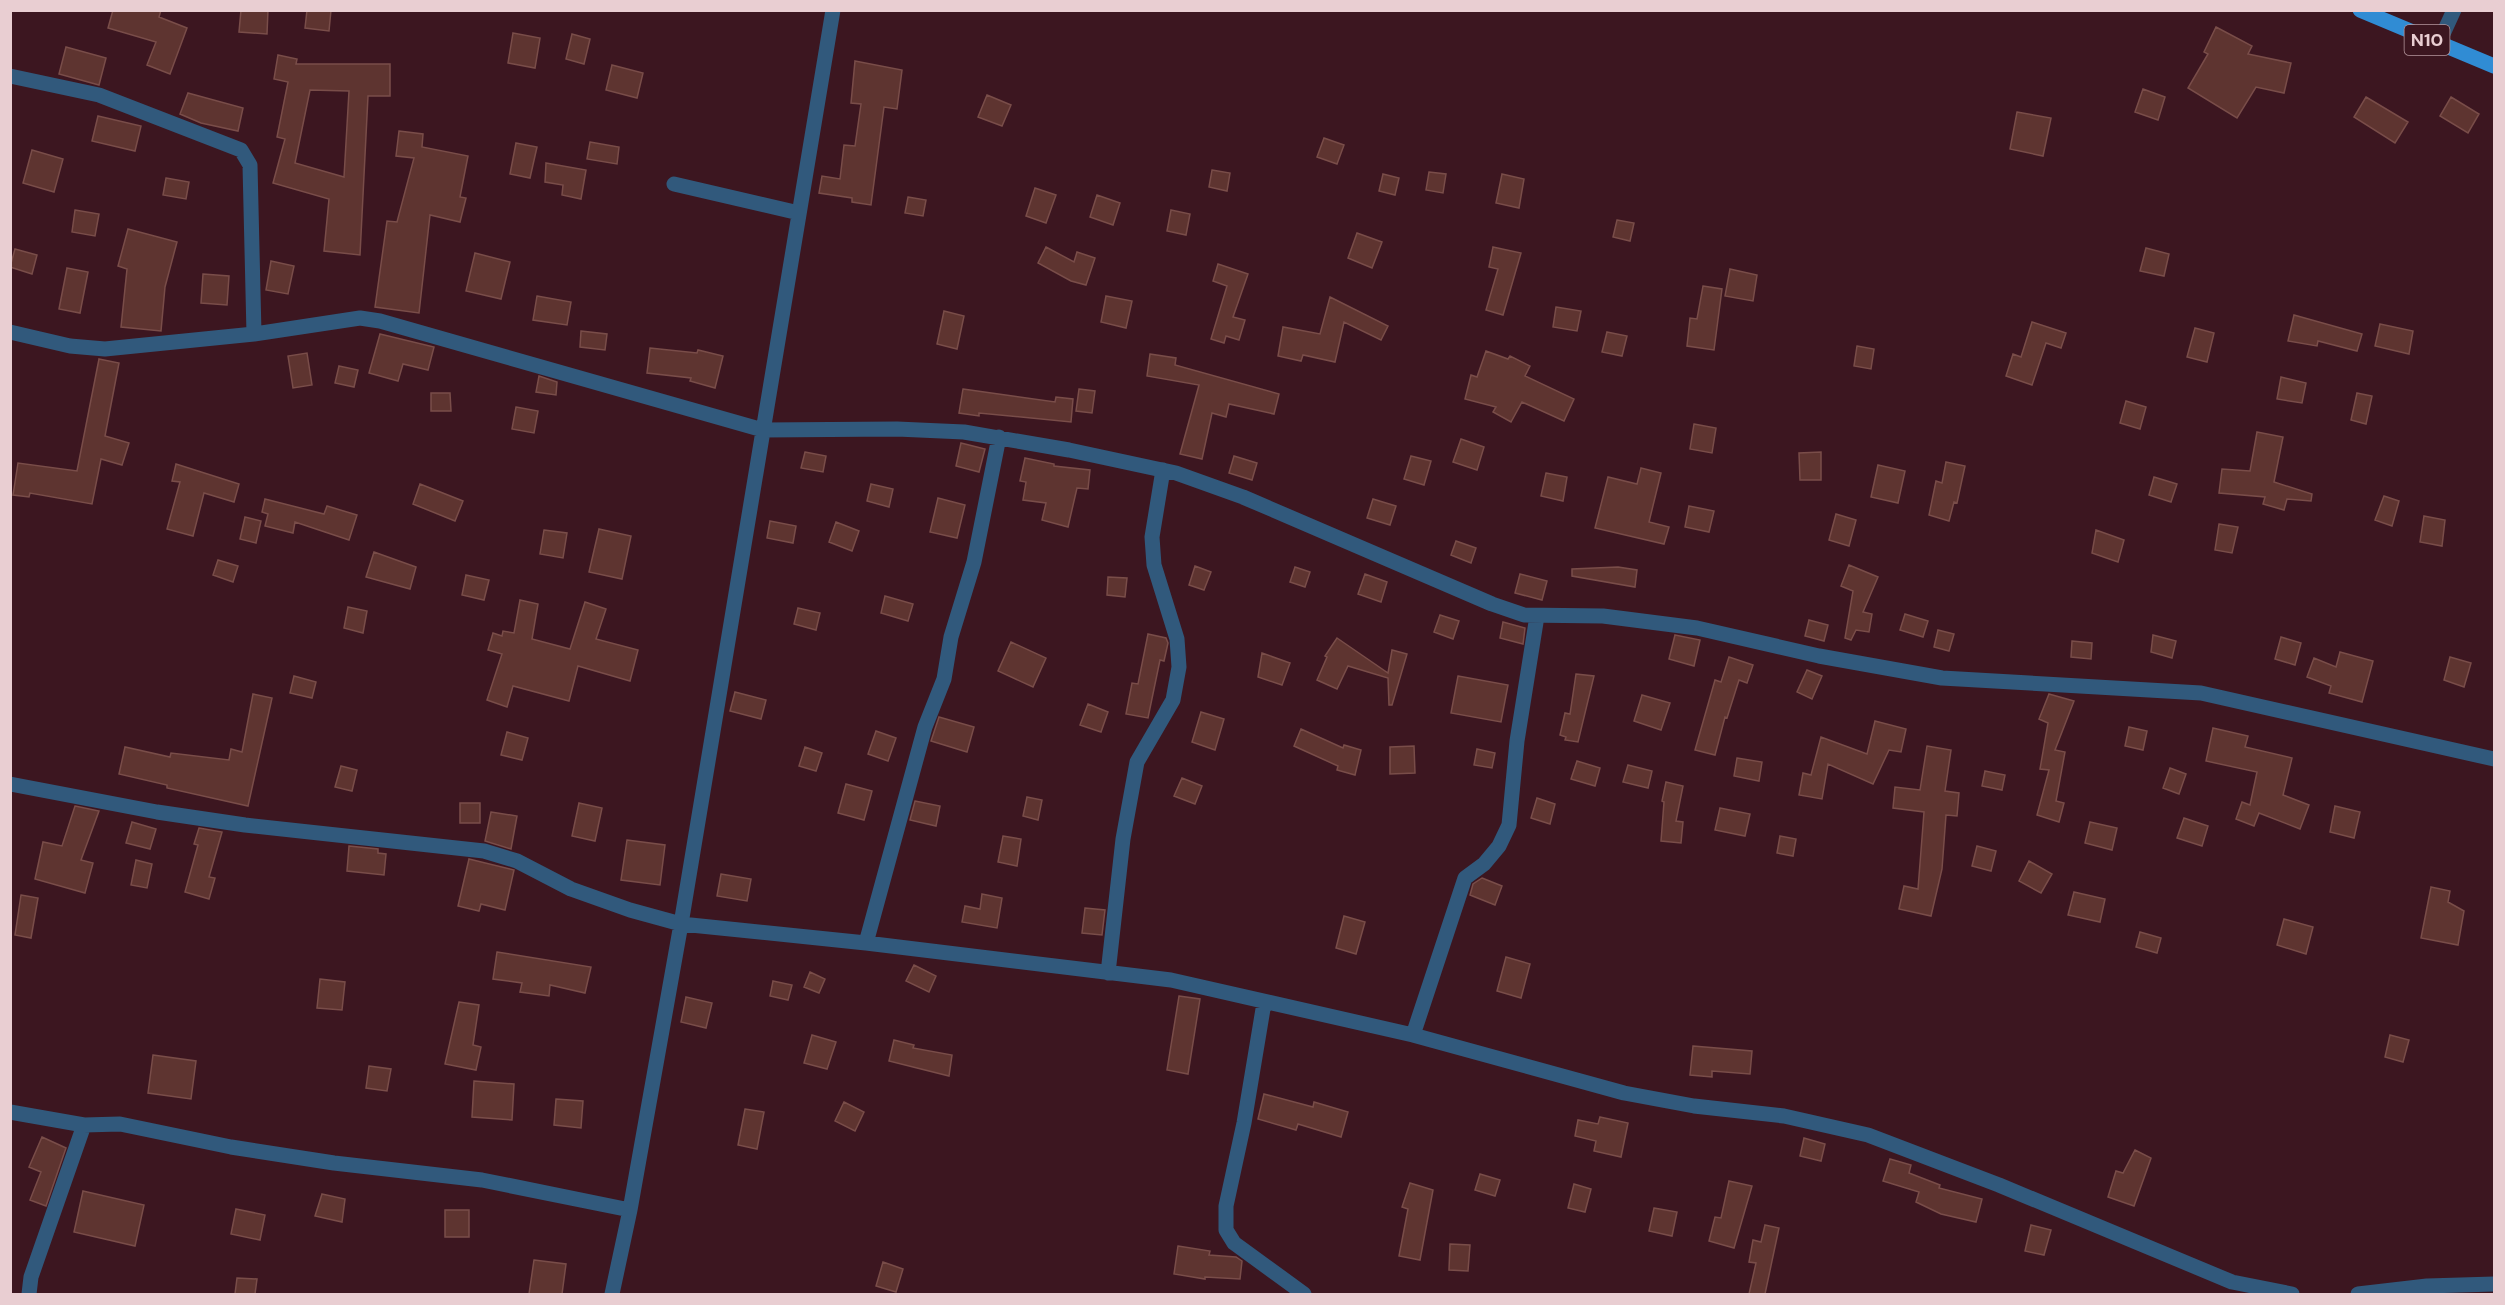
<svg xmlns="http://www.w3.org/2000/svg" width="2505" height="1305" font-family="'DM Sans',sans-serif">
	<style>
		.building { fill: #5e3430; stroke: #794d49; stroke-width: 1.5; fill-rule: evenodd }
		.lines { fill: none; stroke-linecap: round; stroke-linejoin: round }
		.minor { stroke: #31597c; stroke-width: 15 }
		.primary { stroke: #308cd4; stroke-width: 15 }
		.labels { text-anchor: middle; stroke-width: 4.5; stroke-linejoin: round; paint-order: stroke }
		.shield { fill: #3c1620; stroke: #b5979d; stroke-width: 1.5 }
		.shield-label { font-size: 18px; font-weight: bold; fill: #e9ced2 }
	</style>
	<rect width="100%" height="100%" fill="#3c1620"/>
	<!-- building -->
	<path class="building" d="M113,10H161L159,17L187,28L170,74L147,65L156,42L108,28Z
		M241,10H268L267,34L239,32Z
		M307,10H331L329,31L305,28Z
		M2216,27L2252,46L2248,54L2291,63L2284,93L2256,87L2237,118L2188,88L2208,54L2204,52Z
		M513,33L540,38L535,68L508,63Z
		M572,34L590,39L584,64L566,59Z
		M66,47L106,58L99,85L59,74Z
		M278,55L297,59L296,64H390V96H368L360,255L324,251L329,199L273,183L285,139L277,137L288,82L274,79ZM310,90L349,91L344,177L295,163Z
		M855,61L902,70L897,109L884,107L871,205L852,202V198L819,193L822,176L840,179L844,145L855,146L861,104L851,103Z
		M612,65L643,73L637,98L606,90Z
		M2143,89L2165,97L2158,120L2135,112Z
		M188,93L243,108L238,131L201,123L180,114Z
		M987,95L1011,105L1002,126L978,117Z
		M2366,97L2408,122L2395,143L2354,117Z
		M2451,97L2479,114L2468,133L2440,116Z
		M2017,112L2051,118L2043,156L2010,149Z
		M98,116L141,126L135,151L92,141Z
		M399,131L423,134L422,147L468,156L460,197L466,198L460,222L430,215L419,313L375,307L387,221L397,222L414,158L396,156Z
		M1324,138L1344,145L1337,164L1317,157Z
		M590,142L619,147L617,164L587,159Z
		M516,143L537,147L530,178L510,174Z
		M32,150L63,159L54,192L23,183Z
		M546,163L586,170L581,199L562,195L563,185L545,182Z
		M1212,170L1230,173L1227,191L1209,187Z
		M1429,172L1446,174L1443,193L1426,190Z
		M1383,174L1399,178L1395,195L1379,191Z
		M1502,174L1524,179L1519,208L1496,203Z
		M166,178L189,182L186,199L163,195Z
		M1035,188L1056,195L1046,223L1026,216Z
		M1097,195L1120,203L1113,225L1090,217Z
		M908,197L926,200L923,216L905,213Z
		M75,210L99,214L95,236L72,232Z
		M1171,210L1190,214L1186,235L1167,231Z
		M1617,220L1634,223L1630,241L1613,237Z
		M128,229L177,242L165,287L161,331L121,327L127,269L118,266Z
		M1357,233L1382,242L1372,268L1348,258Z
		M1046,247L1074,262L1077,252L1095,258L1086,285L1071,281L1038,263Z
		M1493,247L1521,253L1503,315L1486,310L1498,269L1489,267Z
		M2146,248L2169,254L2164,276L2140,271Z
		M15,249L37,255L32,274L10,267Z
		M475,253L510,262L501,299L466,291Z
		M271,261L294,266L288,294L266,290Z
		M1218,264L1248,274L1233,317L1245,320L1239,340L1226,336L1224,343L1211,339L1227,286L1213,281Z
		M67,268L88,272L80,313L59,309Z
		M1730,269L1757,275L1753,301L1725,296Z
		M203,274L229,276L227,305L201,303Z
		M1703,286L1722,289L1714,350L1687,346L1690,318L1697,319Z
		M537,296L571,302L567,325L533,320Z
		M1106,296L1132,301L1126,328L1101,322Z
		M1330,297L1388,326L1381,340L1344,322L1335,362L1303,355L1301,361L1278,356L1283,327L1320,334Z
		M1556,307L1581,311L1577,331L1553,327Z
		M944,311L964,316L957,349L937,344Z
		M2294,315L2362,334L2357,351L2318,341L2317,346L2288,341Z
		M2032,322L2066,333L2061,348L2046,343L2032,385L2006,376L2013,354L2021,357Z
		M2380,324L2413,331L2409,354L2375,346Z
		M2195,328L2214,333L2207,362L2187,357Z
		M581,331L607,334L605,350L580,347Z
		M1607,332L1627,336L1622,356L1602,352Z
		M380,334L434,347L428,370L403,364L398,381L369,373Z
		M1857,346L1874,349L1871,369L1854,366Z
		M650,348L697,353L698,350L723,356L715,388L690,381L691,378L647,373Z
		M1486,351L1508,359L1510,356L1530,366L1525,376L1574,399L1564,421L1522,402L1511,422L1493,412L1496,407L1465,399L1471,375L1477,377Z
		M307,353L312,385L293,388L288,356Z
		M1150,354L1176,358L1175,365L1279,394L1274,414L1229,404L1226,417L1212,413L1202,459L1180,454L1199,385L1147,376Z
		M99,359L119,363L105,436L129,443L122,465L101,459L92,504L30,493L29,497L13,495L18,463L77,471Z
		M339,366L358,370L354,387L335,383Z
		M539,376L557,382L556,395L536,392Z
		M2281,377L2306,383L2302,403L2277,399Z
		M963,389L1055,402L1056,397L1073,399L1071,422L979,413V416L959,413Z
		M1079,389L1095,391L1092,413L1076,411Z
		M431,393H450L451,411H431Z
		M2357,393L2372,396L2366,424L2351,420Z
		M2126,401L2146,407L2140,429L2120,423Z
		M516,407L538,411L534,433L512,429Z
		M1694,424L1716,428L1712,453L1690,449Z
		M2257,432L2283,437L2274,482L2312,494L2311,501L2287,499L2284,510L2263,504L2265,497L2219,493L2222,469L2250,471Z
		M1461,439L1484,447L1477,470L1453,462Z
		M961,443L985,449L979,472L956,466Z
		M805,452L826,456L823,472L801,468Z
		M1821,452V480H1800L1799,453Z
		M1234,456L1257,463L1252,480L1229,473Z
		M1411,456L1431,461L1424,485L1404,479Z
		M1025,458L1054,464V466L1090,470L1088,489L1077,488L1068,527L1042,520L1046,503L1023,500L1026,482L1020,481Z
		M1946,462L1965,466L1957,503L1954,502L1949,521L1929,515L1936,481L1942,483Z
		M176,464L239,484L234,502L204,493L193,536L167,529L180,482L172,481Z
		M1878,465L1905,471L1898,503L1871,497Z
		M1641,468L1661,473L1649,522L1669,527L1664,544L1595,528L1608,477L1637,484Z
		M1546,473L1567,477L1563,501L1541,496Z
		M2154,477L2177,484L2171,502L2149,495Z
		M420,484L463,501L455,521L413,504Z
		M871,484L893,489L889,507L867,501Z
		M2384,496L2399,501L2392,526L2375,520Z
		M938,498L965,505L957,538L930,532Z
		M265,499L324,514L327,506L357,515L349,540L295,522L293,533L265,526L268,514L262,512Z
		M1373,499L1396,506L1390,525L1367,518Z
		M1689,506L1714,511L1709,532L1685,527Z
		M1836,514L1856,520L1849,546L1829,540Z
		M2424,516L2445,520L2442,546L2420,542Z
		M245,517L261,521L256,543L240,539Z
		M770,521L796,526L793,543L767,538Z
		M836,522L859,531L852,551L829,542Z
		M2219,524L2238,527L2232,553L2215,550Z
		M599,529L631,536L622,579L589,572Z
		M544,530L567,533L563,558L540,554Z
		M2096,530L2124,540L2118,562L2092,553Z
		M1456,541L1476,548L1471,563L1451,555Z
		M374,552L416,567L410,589L366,577Z
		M218,560L238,566L233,582L213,575Z
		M1849,565L1878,577L1863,612L1872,614L1869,632L1856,630L1851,640L1845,638L1853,591L1841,586Z
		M1195,566L1211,572L1204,590L1189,585Z
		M1295,567L1310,572L1305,587L1290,582Z
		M1618,567L1637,570L1635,587L1572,576V569Z
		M1365,574L1387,582L1381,602L1358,594Z
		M1520,574L1547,581L1542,600L1515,593Z
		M466,575L489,580L484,600L462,595Z
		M1108,577L1127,578L1125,597L1107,595Z
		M885,596L913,604L908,621L881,613Z
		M520,600L538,604L532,639L570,649L585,602L606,609L596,639L638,650L630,681L578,666L569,701L513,686L507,707L487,700L502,654L488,650L493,633L502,636L503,631L514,633Z
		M348,607L367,611L363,633L344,628Z
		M798,608L820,613L816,630L794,624Z
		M1905,614L1928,621L1923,637L1900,630Z
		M1440,615L1459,621L1453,639L1434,632Z
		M1809,620L1828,625L1824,641L1805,636Z
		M1503,622L1525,628L1523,644L1500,638Z
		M1938,630L1954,634L1949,651L1934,647Z
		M1148,634L1166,638L1168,643L1164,661L1160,660L1148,718L1126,714L1132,683L1138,684Z
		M1675,635L1700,640L1694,666L1669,659Z
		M2153,635L2176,641L2172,658L2151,652Z
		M2281,637L2301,643L2295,665L2275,659Z
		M1337,638L1388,673L1392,650L1407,654L1392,705H1389L1388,678L1348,666L1337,689L1317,680L1327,657L1325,656Z
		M2072,641L2092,643L2091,659L2071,657Z
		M1011,642L1046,658L1033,687L998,671Z
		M2340,652L2373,661L2362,702L2329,693L2331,686L2307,677L2314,658L2336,667Z
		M1262,653L1290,663L1282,685L1258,677Z
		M1729,657L1753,665L1747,683L1739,680L1727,718L1725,717L1715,755L1695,750L1715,680L1721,682Z
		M2450,657L2471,663L2464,687L2444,680Z
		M1807,670L1822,676L1812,699L1797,692Z
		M1576,674L1594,676L1578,742L1565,740L1566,737L1560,735L1565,713L1570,714Z
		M294,676L316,682L312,698L290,693Z
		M1458,676L1508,685L1501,722L1451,713Z
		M735,692L766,700L761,719L730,711Z
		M253,694L272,698L248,806L167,788V785L119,774L125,747L170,757L171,753L229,760L231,749L242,752Z
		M2049,694L2074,701L2055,750L2065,752L2056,801L2064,803L2059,822L2037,815L2049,770L2040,769L2048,723L2039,719Z
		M1642,695L1670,703L1661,730L1634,721Z
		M1088,704L1108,712L1101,732L1080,725Z
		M1201,712L1224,719L1215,750L1192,742Z
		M939,717L974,727L967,752L931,741Z
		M1875,721L1906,729L1901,752L1889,750L1873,784L1828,764L1822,799L1799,795L1803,773L1811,775L1821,737L1867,754Z
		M2129,727L2147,731L2143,750L2125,746Z
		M2213,728L2248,736L2245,747L2292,758L2283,795L2309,805L2300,829L2259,813L2254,826L2236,819L2242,802L2250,805L2257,772L2206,761Z
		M1301,729L1343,748L1344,745L1361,750L1355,775L1337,770L1338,766L1294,746Z
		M876,731L896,738L888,761L868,754Z
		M507,732L528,738L522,760L501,755Z
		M1414,746L1415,773L1390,774V747Z
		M1927,746L1951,750L1945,791L1959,793L1957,816L1946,815L1942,869L1931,916L1899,909L1904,886L1918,889L1924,812L1893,808L1895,787L1920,790Z
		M805,747L822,753L816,771L799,766Z
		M1477,749L1495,753L1492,768L1474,765Z
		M1737,758L1762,762L1759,781L1734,776Z
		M1577,761L1600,768L1595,786L1571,779Z
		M1628,765L1652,771L1648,788L1623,782Z
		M341,766L357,770L352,791L335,787Z
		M2170,768L2186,774L2179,794L2163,788Z
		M1985,771L2005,775L2002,790L1982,786Z
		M1182,778L1202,786L1195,804L1174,796Z
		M1666,782L1683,786L1676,821L1683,822L1681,843L1661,841L1664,802L1662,801Z
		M846,784L872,791L864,820L838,813Z
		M1027,797L1042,800L1038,820L1023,816Z
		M1537,798L1555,804L1550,824L1531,818Z
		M915,801L940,806L936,826L910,820Z
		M460,803H480V823H460Z
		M579,803L602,808L595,841L572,836Z
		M75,806L99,811L81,860L93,863L85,893L35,879L43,842L62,846Z
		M2335,806L2360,812L2354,838L2330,832Z
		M1720,808L1750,814L1745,836L1715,830Z
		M491,812L517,816L511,849L485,841Z
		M2184,818L2208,826L2202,846L2177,838Z
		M132,822L156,829L150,849L126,843Z
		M2090,822L2117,828L2112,850L2085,843Z
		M199,828L222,832L209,877L215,878L209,899L185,892L198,845L194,844Z
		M1003,836L1021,839L1017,866L998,862Z
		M1780,836L1796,839L1793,856L1777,853Z
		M627,840L665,845L660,885L621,880Z
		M349,846L378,849V853L386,854L384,875L347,871Z
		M1977,846L1996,851L1991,871L1972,866Z
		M469,859L514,870L505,910L481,904L479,911L458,906Z
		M136,860L152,864L147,888L131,885Z
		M2029,861L2052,874L2041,893L2019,881Z
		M721,874L751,879L747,901L717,896Z
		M1482,878L1502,886L1495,905L1470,895L1473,884Z
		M2431,887L2450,891L2448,902L2464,911L2458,945L2421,938Z
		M2074,892L2105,899L2100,922L2068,915Z
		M982,894L1002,898L997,928L962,922L965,906L980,909Z
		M21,895L38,898L31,938L15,935Z
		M1085,908L1105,910L1102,935L1082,933Z
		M1344,916L1365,922L1356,954L1336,948Z
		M2284,919L2313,927L2306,954L2277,945Z
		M2140,932L2161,938L2157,953L2136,947Z
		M497,952L591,967L585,993L550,985L549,996L520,992L522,983L493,979Z
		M1506,957L1530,964L1521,998L1497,991Z
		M914,965L936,976L929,992L906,981Z
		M810,972L825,979L819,993L804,987Z
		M320,979L345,982L342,1010L317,1008Z
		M773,981L792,985L788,1000L770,996Z
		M1179,996L1200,999L1188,1074L1167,1070Z
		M686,997L712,1003L706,1028L681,1022Z
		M459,1002L479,1005L473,1045L481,1047L476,1070L445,1064Z
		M812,1035L836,1042L827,1069L804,1063Z
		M2390,1035L2409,1040L2403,1062L2385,1057Z
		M894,1040L914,1045L913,1048L952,1055L949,1076L889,1061Z
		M1693,1046L1752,1051L1750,1074L1712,1071V1077L1690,1075Z
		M153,1055L196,1061L191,1099L148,1093Z
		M369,1066L391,1069L387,1091L366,1088Z
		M474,1081L514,1084L512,1120L472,1117Z
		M1264,1094L1313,1107L1314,1102L1348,1112L1341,1137L1298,1124L1296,1130L1258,1119Z
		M556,1099L583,1101L581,1128L554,1125Z
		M844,1102L864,1112L855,1131L835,1121Z
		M745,1109L764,1112L757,1149L738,1145Z
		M1600,1117L1628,1123L1621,1157L1594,1151L1596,1141L1575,1136L1578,1120L1598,1124Z
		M42,1137L66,1148L46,1206L30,1200L41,1172L29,1167Z
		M1804,1138L1825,1144L1821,1161L1800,1156Z
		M2135,1150L2151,1158L2134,1206L2108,1197L2116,1171L2123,1173Z
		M1890,1159L1911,1165L1909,1173L1940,1185L1939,1188L1982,1199L1976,1222L1941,1214L1916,1202L1919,1192L1883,1181Z
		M1480,1174L1500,1180L1495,1196L1475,1190Z
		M1729,1181L1752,1186L1734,1248L1709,1241L1715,1217L1721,1218Z
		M1410,1183L1433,1190L1420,1260L1399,1256L1408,1209L1402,1207Z
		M1574,1184L1591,1189L1585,1212L1568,1208Z
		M83,1191L144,1205L135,1246L74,1232Z
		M322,1194L345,1199L342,1222L315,1216Z
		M1654,1208L1677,1212L1672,1236L1649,1231Z
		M236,1209L265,1215L260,1240L231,1234Z
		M445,1210H469V1237H445Z
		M1765,1225L1779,1228L1765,1294H1749L1756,1263L1749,1262L1753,1240L1761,1242Z
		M2031,1225L2051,1230L2044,1255L2025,1251Z
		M1450,1244L1470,1245L1468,1271L1449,1270Z
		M1178,1246L1210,1251L1209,1255L1236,1257L1242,1261L1240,1279L1205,1277V1279L1174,1274Z
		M534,1260L566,1264L562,1294H529Z
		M883,1262L903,1269L896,1292L876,1286Z
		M237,1278L257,1279L255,1294H235Z"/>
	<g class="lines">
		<!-- minor -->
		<path class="minor" d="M2438,45L2454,10
			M10,76L99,95L241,150L250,165L254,334
			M674,184L799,213
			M10,332L70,346L105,349L254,334L360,318L380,321L763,430L897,429L964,432L1069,450L1176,473L1243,497L1492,604L1524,615L1603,616L1697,628L1819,656L1942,678L2201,693L2494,759
			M10,784L157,812L245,825L484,851L517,861L571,889L630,910L681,924L866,943L1171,980L1413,1035L1624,1093L1694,1106L1784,1116L1868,1135L1999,1185L2232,1282L2292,1294
			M866,943L925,727L944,679L951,637L974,562L999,437
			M1108,973L1123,839L1137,762L1173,700L1179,667L1177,639L1154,565L1152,537L1163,470
			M1264,1003L1244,1123L1226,1206V1230L1234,1243L1304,1294
			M1413,1035L1465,878L1484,864L1499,846L1509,825L1517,741L1537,616
			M10,1112L84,1125L120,1124L231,1147L334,1163L482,1180L630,1210
			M29,1294L31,1277L84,1125
			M612,1294L630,1210L681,924L833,10
			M2358,1294L2427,1286L2494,1284"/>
		<!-- primary -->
		<path class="primary" d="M2360,10L2494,66"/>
	</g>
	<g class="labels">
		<!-- shield labels -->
		<rect class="shield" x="2404.5" y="25" width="45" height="30" rx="4.5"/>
		<g class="shield-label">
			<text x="2427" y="46">N10</text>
		</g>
	</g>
	<!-- border -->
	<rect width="2505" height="1305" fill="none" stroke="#e9ced2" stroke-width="24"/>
</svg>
